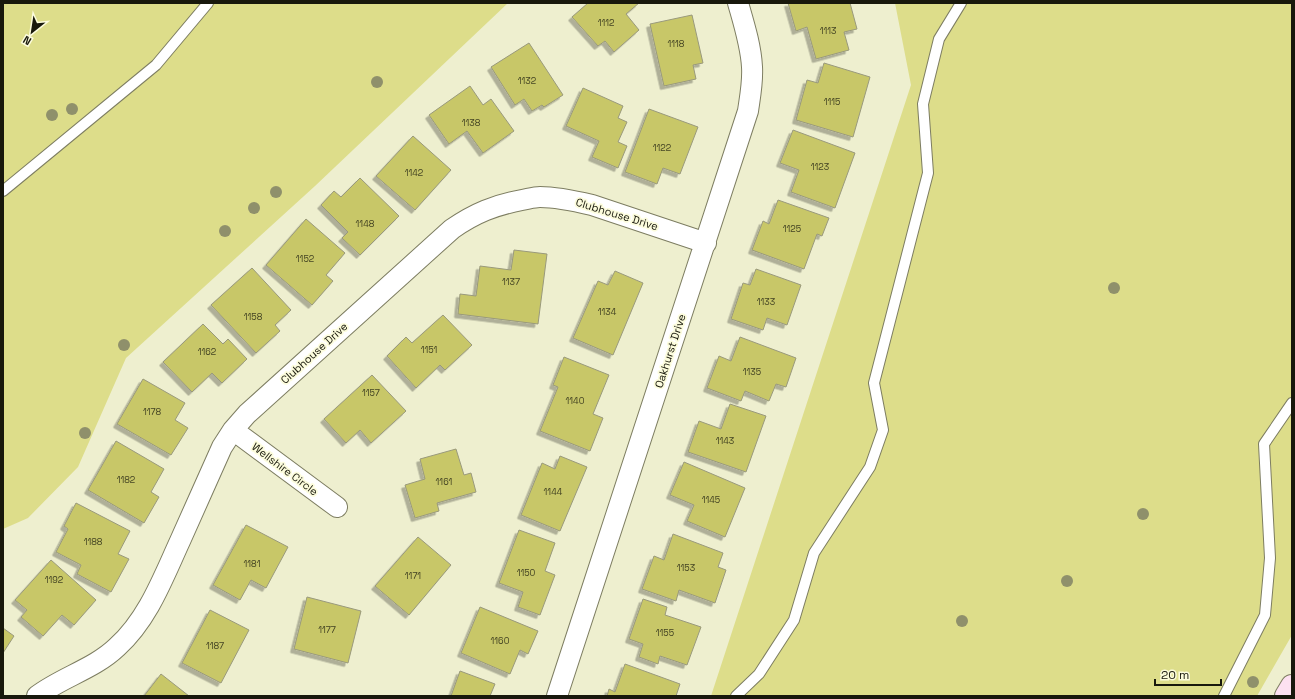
<svg xmlns="http://www.w3.org/2000/svg" width="1295" height="699" font-family="'Space Grotesk',sans-serif">
	<style>
		.green { fill: #dddd8a }
		.building { fill: #c8c768; stroke: #99997c; filter: url(#shadow) }
		.lines { fill: none; stroke-linecap: round; stroke-linejoin: round }
		.lane-casing { stroke: #7d7d61; stroke-width: 12 }
		.street-casing { stroke: #7d7d61; stroke-width: 22 }
		.secondary-casing { stroke: #7d7d61; stroke-width: 24 }
		.lane { stroke: #fff; stroke-width: 10 }
		.street { stroke: #fff; stroke-width: 20 }
		.secondary { stroke: #fde1f1; stroke-width: 22 }
		.tree { fill: #8f906b }
		.labels { text-anchor: middle; stroke-width: 3.5; stroke-linejoin: round; paint-order: stroke }
		.number-label { font-size: 9px; fill: #444423 }
		.street-label { font-size: 11px; fill: #18180c; stroke: #fcfcdc }
	</style>
	<defs>
		<filter id="shadow"><feDropShadow dx="-3.5" dy="3.5" stdDeviation="0" flood-color="#0004"/></filter>
	</defs>
	<rect width="100%" height="100%" fill="#eeefcf"/>
	<!-- green -->
	<path class="green" d="M3,3H508L315,186L126,358L78,467L28,518L3,529Z
		M895,3H1292V635L1257,696H711L911,85Z"/>
	<!-- building -->
	<path class="building" d="M588,3H639L626,14L639,30L614,52L605,41L598,46L572,17Z
		M788,3H850L857,29L844,32L849,50L816,59L807,27L796,31Z
		M692,15L703,63L693,65L696,79L664,86L650,24Z
		M529,43L563,95L544,107L542,105L532,111L524,99L515,105L491,67Z
		M824,63L870,77L853,137L796,120L807,80L818,83Z
		M470,86L483,105L491,99L514,131L483,153L467,131L449,144L429,115Z
		M583,88L623,106L618,118L627,122L618,142L627,146L618,168L592,157L599,141L566,126Z
		M649,109L698,127L680,174L663,168L657,184L625,172Z
		M793,130L855,153L835,208L791,192L799,170L780,163Z
		M413,136L451,170L415,210L376,176Z
		M360,178L399,216L360,255L342,238L348,232L321,205L334,191L341,197Z
		M778,200L829,218L822,236L817,234L804,269L752,250L763,221L769,224Z
		M306,219L345,253L326,275L333,281L312,305L266,265Z
		M514,250L547,254L538,324L458,314L460,294L476,296L480,266L511,270Z
		M252,268L291,310L275,325L280,331L256,353L211,305Z
		M756,269L801,285L787,325L767,318L763,330L731,319L743,283L750,285Z
		M615,271L643,283L613,355L573,338L598,281L608,285Z
		M443,315L472,345L445,370L440,365L416,388L387,356L406,337L412,343Z
		M203,324L223,344L228,339L247,359L222,383L212,373L192,392L163,362Z
		M740,337L796,358L786,387L776,384L769,401L745,391L741,401L707,388L719,356L731,361Z
		M564,357L609,375L593,414L603,418L590,451L540,431L558,387L553,385Z
		M372,375L406,411L371,443L360,430L346,443L324,419Z
		M143,379L185,403L175,420L188,428L171,455L117,424Z
		M730,404L766,416L746,472L688,452L699,421L721,429Z
		M116,441L164,469L151,492L159,497L144,523L88,490Z
		M456,449L464,475L471,473L476,492L437,503L439,511L415,518L405,485L425,479L420,459Z
		M560,456L587,467L560,531L521,515L542,463L555,469Z
		M684,462L745,488L725,537L687,521L694,505L670,495Z
		M76,503L130,531L118,554L129,559L111,592L77,574L81,565L56,552L68,529L64,526Z
		M246,525L288,547L266,588L251,580L240,600L213,585Z
		M519,530L555,543L545,571L555,575L540,615L518,607L523,592L499,583Z
		M673,534L723,553L718,567L726,570L715,603L679,590L676,601L642,589L654,556L664,560Z
		M418,537L451,565L409,615L375,586Z
		M51,560L96,600L74,625L62,615L43,636L21,617L27,610L15,600Z
		M307,597L361,611L348,663L294,649Z
		M643,599L667,607L665,615L701,627L687,665L660,656L658,664L639,657L643,644L629,639Z
		M480,607L538,631L528,654L520,650L510,674L461,653Z
		M210,610L249,630L221,683L182,663Z
		M3,628L14,636L3,653Z
		M625,664L680,684L676,696H607L609,689L615,692Z
		M460,671L495,684L490,696H451Z
		M161,674L189,696H144Z"/>
	<g class="lines">
		<!-- lane casing -->
		<g class="lane-casing">
			<path id="lane" d="M3,191L156,65L208,3
				M736,696L759,674L794,620L814,553L870,467L883,430L874,383L928,173L923,104L939,39L961,3
				M1224,696L1265,615L1270,558L1264,444L1292,403"/>
		</g>
		<!-- street casing -->
		<g class="street-casing">
			<path id="street" d="M233,430L337,507
				M37,696C62,677 94,669 117,647C148,619 163,578 180,541C194,510 208,478 222,447L233,430L247,414L452,229C475,213 495,205 522,200C528,199 534,197 540,197C557,197 575,201 592,205L706,243
				M557,696L748,111C750,97 753,82 752,67C751,46 744,24 738,3"/>
		</g>
		<!-- secondary casing -->
		<g class="secondary-casing">
			<path id="secondary" d="M1286,696L1292,686"/>
		</g>
		<!-- lane -->
		<use href="#lane" class="lane"/>
		<!-- street -->
		<use href="#street" class="street"/>
		<!-- secondary -->
		<use href="#secondary" class="secondary"/>
	</g>
	<!-- trees -->
	<g class="tree">
		<circle cx="377" cy="82" r="6"/>
		<circle cx="72" cy="109" r="6"/>
		<circle cx="52" cy="115" r="6"/>
		<circle cx="276" cy="192" r="6"/>
		<circle cx="254" cy="208" r="6"/>
		<circle cx="225" cy="231" r="6"/>
		<circle cx="1114" cy="288" r="6"/>
		<circle cx="124" cy="345" r="6"/>
		<circle cx="85" cy="433" r="6"/>
		<circle cx="1143" cy="514" r="6"/>
		<circle cx="1067" cy="581" r="6"/>
		<circle cx="962" cy="621" r="6"/>
		<circle cx="1253" cy="682" r="6"/>
	</g>
	<g class="labels">
		<!-- number labels -->
		<g class="number-label">
			<text x="606" y="26">1112</text>
			<text x="828" y="34">1113</text>
			<text x="676" y="47">1118</text>
			<text x="527" y="84">1132</text>
			<text x="832" y="105">1115</text>
			<text x="471" y="126">1138</text>
			<text x="662" y="151">1122</text>
			<text x="820" y="170">1123</text>
			<text x="414" y="176">1142</text>
			<text x="365" y="227">1148</text>
			<text x="792" y="232">1125</text>
			<text x="305" y="262">1152</text>
			<text x="511" y="285">1137</text>
			<text x="766" y="305">1133</text>
			<text x="607" y="315">1134</text>
			<text x="253" y="320">1158</text>
			<text x="429" y="353">1151</text>
			<text x="207" y="355">1162</text>
			<text x="752" y="375">1135</text>
			<text x="371" y="396">1157</text>
			<text x="575" y="404">1140</text>
			<text x="152" y="415">1178</text>
			<text x="725" y="444">1143</text>
			<text x="126" y="483">1182</text>
			<text x="444" y="485">1161</text>
			<text x="553" y="495">1144</text>
			<text x="711" y="503">1145</text>
			<text x="93" y="545">1188</text>
			<text x="252" y="567">1181</text>
			<text x="686" y="571">1153</text>
			<text x="526" y="576">1150</text>
			<text x="413" y="579">1171</text>
			<text x="54" y="583">1192</text>
			<text x="327" y="633">1177</text>
			<text x="665" y="636">1155</text>
			<text x="500" y="644">1160</text>
			<text x="215" y="649">1187</text>
		</g>
		<!-- street labels -->
		<g class="street-label">
			<text transform="translate(617 214) rotate(17)" y="4">Clubhouse Drive</text>
			<text transform="translate(670 351) rotate(-72)" y="4">Oakhurst Drive</text>
			<text transform="translate(314 353) rotate(-42)" y="4">Clubhouse Drive</text>
			<text transform="translate(285 469) rotate(37)" y="4">Wellshire Circle</text>
		</g>
	</g>
	<!-- border -->
	<rect width="1295" height="699" fill="none" stroke="#18180c" stroke-width="8"/>
	<!-- north arrow -->
	<g transform="translate(32 32) rotate(210)" stroke="#fcfcdc" stroke-width="3" paint-order="stroke">
	<path d="M0-3L7 15L0 10L-7 15Z" fill="#18180c"/>
	<text y="-6" font-size="11" font-weight="bold" text-anchor="middle" fill="#18180c">N</text>
	</g>
	<!-- scale -->
	<path d="M1155 679v6h66v-6" fill="none" stroke="#18180c" stroke-width="2"/>
	<text x="1161" y="679" font-size="12" fill="#18180c" stroke="#fcfcdc" stroke-width="3" paint-order="stroke">20 m</text>
</svg>
